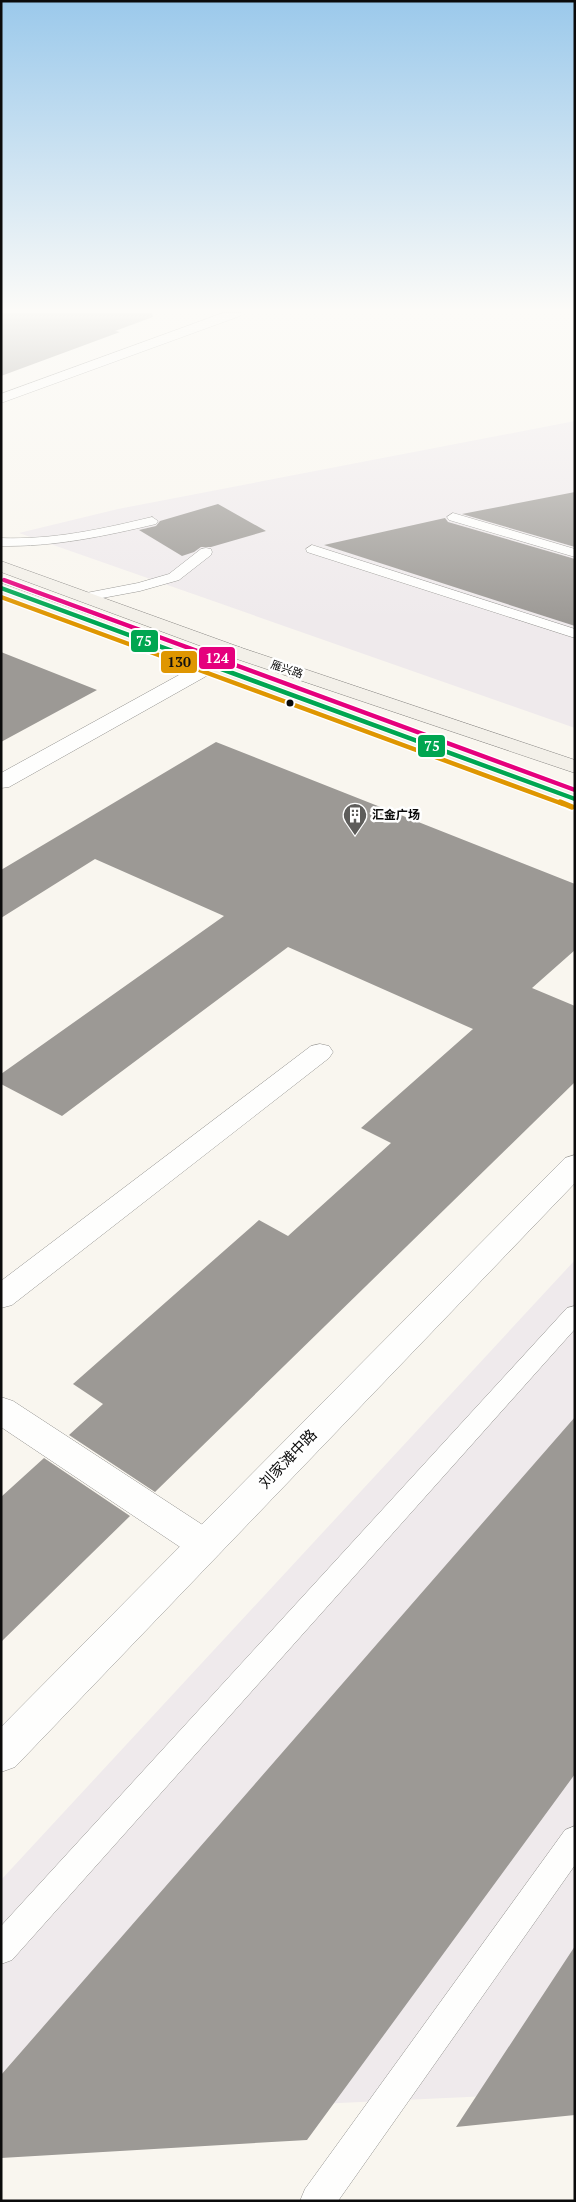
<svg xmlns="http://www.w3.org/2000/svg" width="576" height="2202" font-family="'PT Serif','Noto Sans SC',serif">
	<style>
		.industrial { fill: #efeaec }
		.building { fill: #9c9995 }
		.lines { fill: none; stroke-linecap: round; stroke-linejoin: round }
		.service-casing { stroke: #92918e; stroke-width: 1 }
		.minor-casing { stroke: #92918e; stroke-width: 1 }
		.tertiary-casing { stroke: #92918e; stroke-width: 1 }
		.secondary-casing { stroke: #898784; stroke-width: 1 }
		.service { fill: #fefefd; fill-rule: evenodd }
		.minor { fill: #fefefd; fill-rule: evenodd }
		.tertiary { fill: #fefefd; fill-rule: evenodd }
		.secondary { fill: #f3f0e9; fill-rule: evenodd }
		.bus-1-casing { stroke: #fff; stroke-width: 7 }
		.bus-2-far1-casing { stroke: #fff; stroke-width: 7 }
		.bus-2-casing { stroke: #fff; stroke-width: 9 }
		.bus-3-casing { stroke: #fff; stroke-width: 7 }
		.bus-1 { stroke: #00a651; stroke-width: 4.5 }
		.bus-2-far1 { stroke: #df9601; stroke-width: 4.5 }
		.bus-2 { stroke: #df9601; stroke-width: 5.5 }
		.bus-3 { stroke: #e5007d; stroke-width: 4.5 }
		.bus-dot { fill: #0b0b0b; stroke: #fff; stroke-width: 2 }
		.labels { text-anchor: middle; stroke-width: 5; stroke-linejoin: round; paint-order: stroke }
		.far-street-label { font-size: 11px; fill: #0b0b0b; stroke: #fff }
		.poi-label { font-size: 12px; font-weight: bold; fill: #0b0b0b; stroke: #fff; text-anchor: start }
		.near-street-label { font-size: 15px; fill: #0b0b0b; stroke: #fff }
		.line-badge { stroke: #fff; stroke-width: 2 }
		.badge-label { font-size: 14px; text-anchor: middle; font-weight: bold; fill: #fff }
		.pale-badge-label { font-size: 14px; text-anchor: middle; font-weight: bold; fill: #111 }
	</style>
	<rect width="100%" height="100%" fill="#f9f6ef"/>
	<!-- industrial -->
	<path class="industrial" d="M575,421V728L19,533L118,509Z
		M575,1260V2092L1,2119V1880Z"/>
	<!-- building -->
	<path class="building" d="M1,313H152L153,317L115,331L120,332L1,376Z
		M575,492V547L462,514Z
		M218,504L266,531L211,547H201L194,552L182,556L139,530L156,526L160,521Z
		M445,518L448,522L575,559V626L324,545Z
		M1,652L97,690L1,742Z
		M216,742L575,884V950L532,988L575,1006V1082L155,1492L69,1435L103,1404L73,1384L259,1220L288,1236L391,1143L361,1128L473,1029L288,947L62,1116L1,1084V1074L224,916L95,859L1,918V870Z
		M575,1417V1774L307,2140L1,2158V2075Z
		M44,1458L130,1516L1,1642V1497Z
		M575,1946V2115L456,2127Z"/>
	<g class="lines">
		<!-- service casing -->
		<g class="service-casing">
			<path id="service" d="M453,513L575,549V557L449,520L447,517Z
				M152,517L158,521L156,524C105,536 54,547 1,546V538C53,540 102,529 152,517Z
				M312,545L575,629V638L307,552L306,549Z
				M206,548L211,549L212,552L211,555L179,580L140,591L86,601L79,597L81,594L138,583L169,574L201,549Z
				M575,1306V1329L12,1960L1,1964V1926L567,1308Z
				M575,1826V1865L338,2201H300L305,2189L565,1830Z"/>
		</g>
		<!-- minor casing -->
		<g class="minor-casing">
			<path id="minor" d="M223,313H242L240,316L1,403V394Z
				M235,646L242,648L245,652L242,656L9,787L1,788V773L228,648Z
				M320,1044L329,1046L333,1052L329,1058L12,1305L1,1308V1281L311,1046Z
				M1,1397L13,1401L218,1535L223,1545L218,1555L205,1560L192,1555L1,1427Z"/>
		</g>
		<!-- tertiary casing -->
		<g class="tertiary-casing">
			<path id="tertiary" d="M575,1155V1183L15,1767L1,1772V1727L565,1158Z"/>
		</g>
		<!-- secondary casing -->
		<g class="secondary-casing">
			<path id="secondary" d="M1,561L242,648L575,760V773L228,656L1,572Z
				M1,583L575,791V806L1,594Z"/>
		</g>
		<!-- service -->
		<use href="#service" class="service"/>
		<!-- minor -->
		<use href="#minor" class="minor"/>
		<!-- tertiary -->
		<use href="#tertiary" class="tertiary"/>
		<!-- secondary -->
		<use href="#secondary" class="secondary"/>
		<!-- bus-1 casing -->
		<g class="bus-1-casing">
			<path id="bus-1" d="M1,588L575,799"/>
		</g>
		<!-- bus-2-far1 casing -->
		<g class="bus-2-far1-casing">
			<path id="bus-2-far1" d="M1,597L563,804"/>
		</g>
		<!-- bus-2 casing -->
		<g class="bus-2-casing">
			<path id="bus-2" d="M560,802L572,807"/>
		</g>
		<!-- bus-3 casing -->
		<g class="bus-3-casing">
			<path id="bus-3" d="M4,580L575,790"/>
		</g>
		<!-- bus-1 -->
		<use href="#bus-1" class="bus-1"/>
		<!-- bus-2-far1 -->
		<use href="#bus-2-far1" class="bus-2-far1"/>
		<!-- bus-2 -->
		<use href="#bus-2" class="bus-2"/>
		<!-- bus-3 -->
		<use href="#bus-3" class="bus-3"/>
	</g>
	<!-- sky -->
	<linearGradient id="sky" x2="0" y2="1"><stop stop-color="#9bc9eb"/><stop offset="0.5" stop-color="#fcfbf8"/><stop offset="1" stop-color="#fcfbf8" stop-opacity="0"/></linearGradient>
	<rect width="576" height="621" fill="url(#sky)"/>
	<!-- icons -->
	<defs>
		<g id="building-pin" transform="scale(1.25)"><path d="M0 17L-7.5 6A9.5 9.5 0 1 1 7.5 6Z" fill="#5e5d5b" stroke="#fff"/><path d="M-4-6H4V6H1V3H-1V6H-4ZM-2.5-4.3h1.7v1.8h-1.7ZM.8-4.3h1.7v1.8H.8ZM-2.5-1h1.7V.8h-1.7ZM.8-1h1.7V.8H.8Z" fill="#fff"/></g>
	</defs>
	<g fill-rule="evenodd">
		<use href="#building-pin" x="355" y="815"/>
	</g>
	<!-- markers -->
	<circle class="bus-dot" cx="290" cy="703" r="4.5"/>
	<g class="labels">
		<!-- far-street labels -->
		<g class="far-street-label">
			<text transform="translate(287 669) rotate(19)" y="4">雁兴路</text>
		</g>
		<!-- poi labels -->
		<g class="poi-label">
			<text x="372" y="819">汇金广场</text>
		</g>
		<!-- near-street labels -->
		<g class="near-street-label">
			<text transform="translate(288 1459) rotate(-46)" y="5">刘家滩中路</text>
		</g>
	</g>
	<g class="line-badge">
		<rect x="130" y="629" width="29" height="24" rx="5" fill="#00a651"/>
		<rect x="198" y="646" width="38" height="24" rx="5" fill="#e5007d"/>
		<rect x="160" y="650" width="38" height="24" rx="5" fill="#df9601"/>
		<rect x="417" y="734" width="29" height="24" rx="5" fill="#00a651"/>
	</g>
	<g class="badge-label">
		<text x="144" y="646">75</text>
		<text x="217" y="663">124</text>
		<text x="432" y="751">75</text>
	</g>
	<g class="pale-badge-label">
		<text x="179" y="667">130</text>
	</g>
	<!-- border -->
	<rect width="576" height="2202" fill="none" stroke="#0b0b0b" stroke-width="5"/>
</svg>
